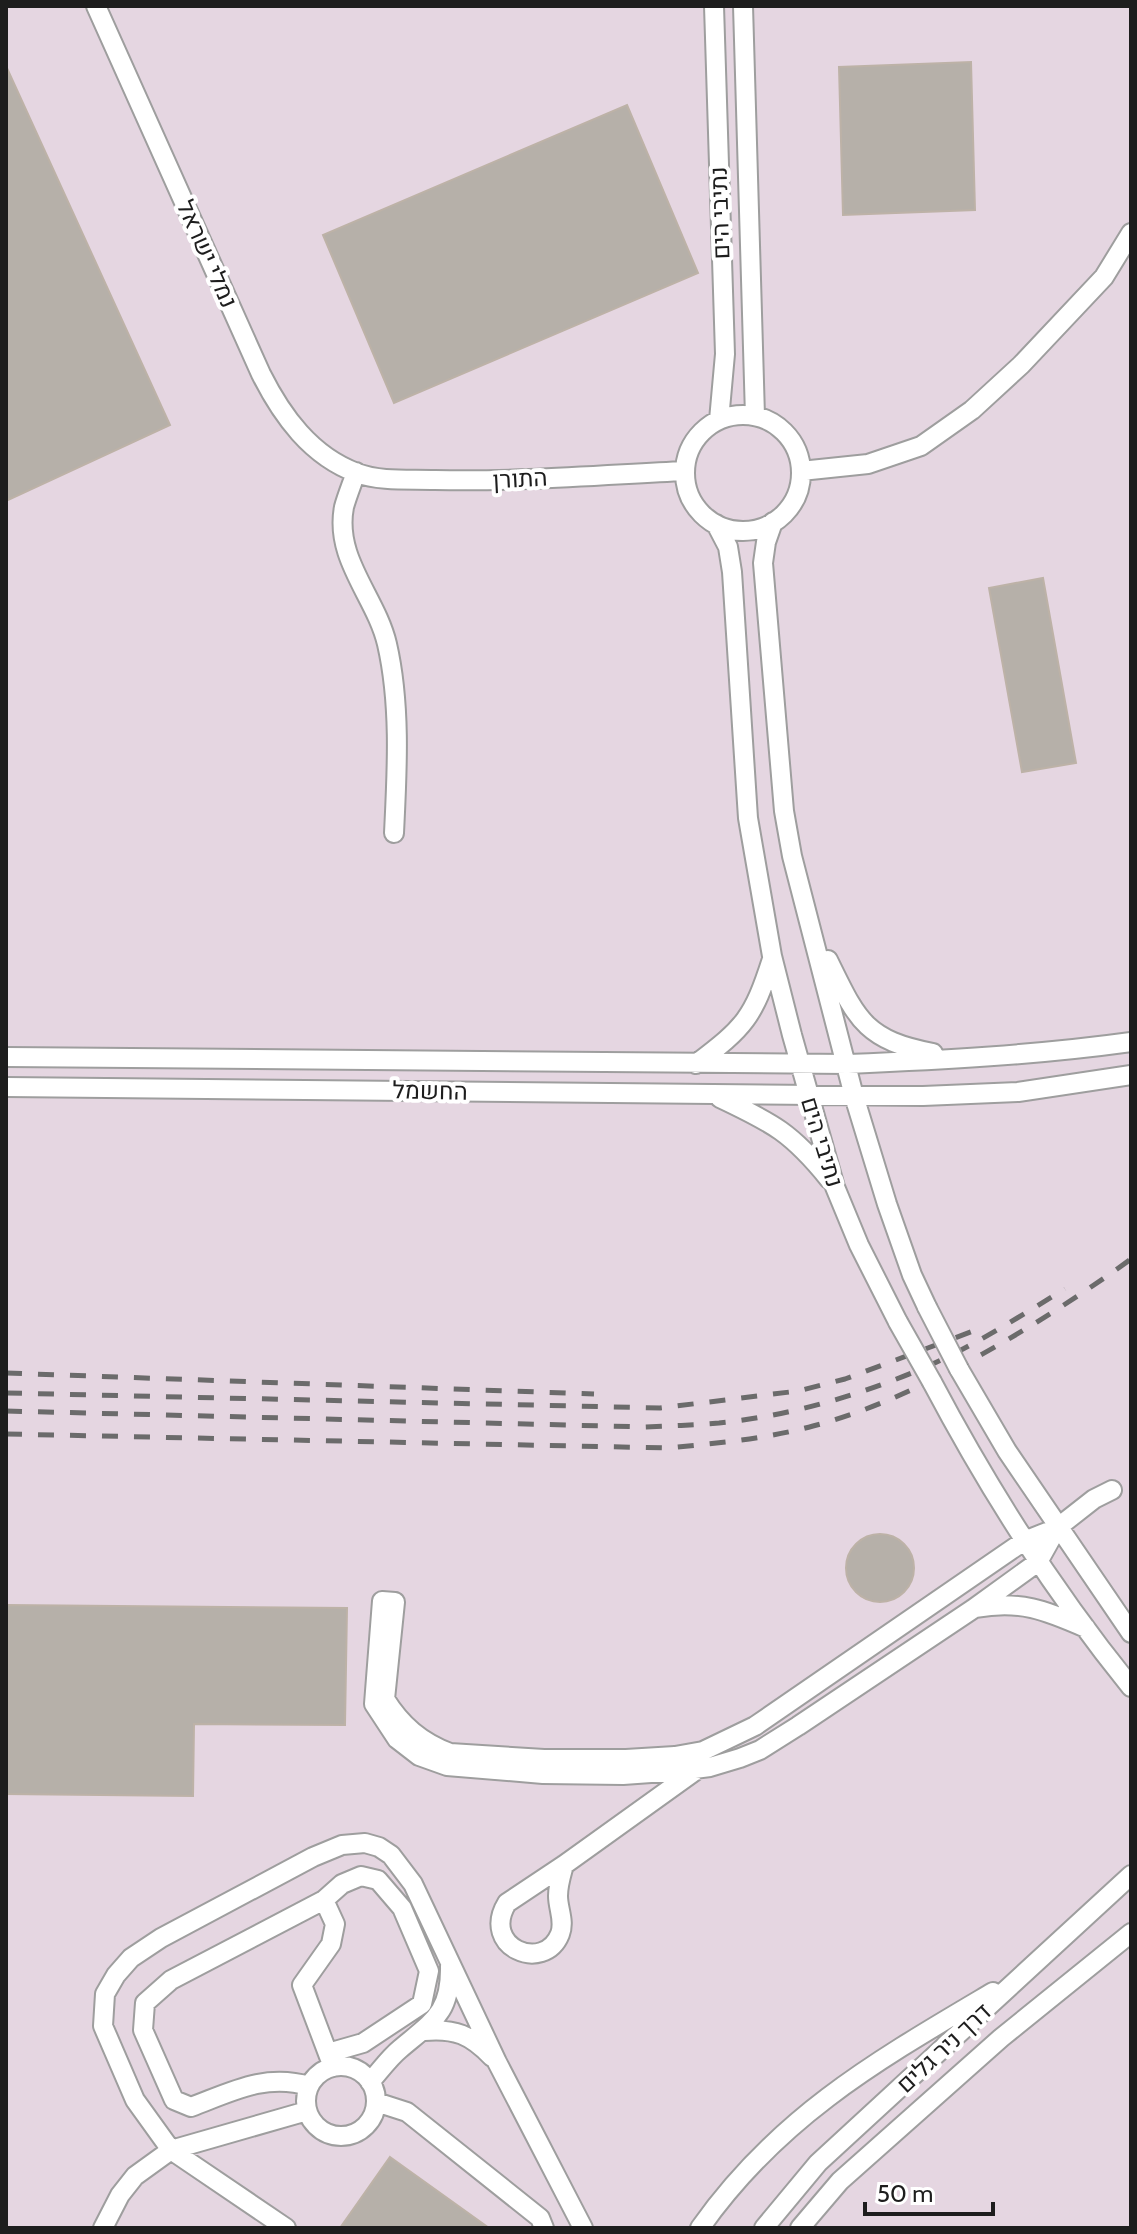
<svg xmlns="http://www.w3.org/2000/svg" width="1137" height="2234" font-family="Cabin,Heebo,sans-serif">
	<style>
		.industrial { fill: #e5d6e1 }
		.building { fill: #b6b0a9; stroke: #bdb2a7; stroke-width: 2 }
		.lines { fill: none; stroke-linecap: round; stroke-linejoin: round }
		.minor-casing { stroke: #9e9e9e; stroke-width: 22 }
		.minor { stroke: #fff; stroke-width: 18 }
		.rail { stroke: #6b6b6b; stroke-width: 5; stroke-dasharray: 16 16; stroke-linecap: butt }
		.minor-bridge-casing { stroke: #9e9e9e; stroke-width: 22; stroke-linecap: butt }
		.minor-bridge { stroke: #fff; stroke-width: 18 }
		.labels { text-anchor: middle; stroke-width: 8; stroke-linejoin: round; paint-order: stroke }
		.street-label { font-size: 24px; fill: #1d1d1d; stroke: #fff }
	</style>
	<rect width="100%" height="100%" fill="#edeae3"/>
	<!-- industrial -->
	<path class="industrial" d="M6,6H1131V2228H6Z"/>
	<!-- building -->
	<path class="building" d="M971,62L975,210L843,215L839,67Z
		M6,66L170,425L6,501Z
		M627,105L698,273L394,403L323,235Z
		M1043,578L1076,763L1022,772L989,588Z
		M846 1568a34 34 0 1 1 68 0a34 34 0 1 1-68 0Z
		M6,1605L347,1608L345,1725L194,1724L193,1796L6,1794Z
		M390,2157L489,2228H340Z"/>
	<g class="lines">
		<!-- minor casing -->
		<g class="minor-casing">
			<path id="minor" d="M96,6L261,374C282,416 311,456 357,473C381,482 410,479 435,480C518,482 602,475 685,471
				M714,6L725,354L719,420
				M743,6L755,416
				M685 473a58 58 0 1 1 116 0a58 58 0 1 1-116 0Z
				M801,471L868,464L921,446L972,410L1021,365L1104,277L1131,233
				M356,472C352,484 347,496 344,507C334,559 376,597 387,644C401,705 397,772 394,833
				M773,522L766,542L763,563L784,811L792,856L854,1096L887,1204L912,1275L927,1307
				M716,524L728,547L732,572L748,818L772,956L792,1035L835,1187L859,1245L898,1322
				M828,960C857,1019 864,1040 933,1053
				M6,1057L848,1064C943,1060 1037,1055 1131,1042
				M696,1064C745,1027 753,1018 772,959
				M6,1087L923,1096L1018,1092L1131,1075
				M720,1098C773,1123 792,1133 829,1179
				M959,1369L1007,1451L1131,1633
				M932,1382C989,1490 1054,1592 1131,1687
				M1057,1528L1038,1562L973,1609L798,1726L760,1750L740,1758L710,1767L679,1771L623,1775L543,1774L447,1766L419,1756L397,1739L374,1704L382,1601L395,1602L385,1699C401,1725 421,1742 450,1753L544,1759H626L675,1756L703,1751L755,1726L1024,1541L1057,1528L1094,1499L1112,1490
				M976,1608C1020,1600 1045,1610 1086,1628
				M564,1865C561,1876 558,1885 558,1896C558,1909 565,1921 560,1934C544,1974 480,1947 507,1903L564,1865L695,1771
				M424,2031C455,2028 471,2035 492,2057
				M328,2053L363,2043L422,2004L429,1971L402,1908L378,1880L361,1876L342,1884L324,1900L335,1924L331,1944L302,1985L333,2067
				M306 2101a35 35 0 1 1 70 0a35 35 0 1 1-70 0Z
				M370,2082C380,2071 389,2058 400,2049C433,2021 451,2013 450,1966
				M309,2086C265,2073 231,2092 191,2107L174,2100L143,2030L145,2003L171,1980L324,1900
				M376,2102L407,2112L540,2218L544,2228
				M103,2228L120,2195L135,2176L171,2150L307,2111
				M286,2228L171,2150L135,2100L103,2026L105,1994L116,1975L131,1958L161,1938L313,1857L342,1845L365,1843L379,1847L391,1855L413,1884L497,2062L583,2228
				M700,2228C779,2116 878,2060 993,1992
				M764,2228L818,2163L1131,1875
				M800,2228L840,2181L1001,2038L1131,1933"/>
		</g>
		<!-- minor -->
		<use href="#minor" class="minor"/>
		<!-- rail -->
		<path class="rail" d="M6,1373L594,1394
			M6,1393L660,1408L798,1391L845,1379L984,1327
			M6,1411L645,1427C670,1426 694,1425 719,1423C789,1416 861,1395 926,1367C974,1346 1020,1316 1065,1289
			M6,1434L668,1448C717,1443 766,1439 813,1426C918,1399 1044,1322 1131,1259"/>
		<!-- minor-bridge casing -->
		<g class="minor-bridge-casing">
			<path id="minor-bridge" d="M927,1307L959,1369
				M898,1322L932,1382"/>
		</g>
		<!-- minor-bridge -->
		<use href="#minor-bridge" class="minor-bridge"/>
	</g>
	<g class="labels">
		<!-- street labels -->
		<g class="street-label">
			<text transform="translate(720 213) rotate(-92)" y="8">נתיבי הים</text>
			<text transform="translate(207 254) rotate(66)" y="8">נמלי ישראל</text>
			<text transform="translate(520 479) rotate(-3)" y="8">התורן</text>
			<text transform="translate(430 1091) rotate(1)" y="8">החשמל</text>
			<text transform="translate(822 1142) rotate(73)" y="8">נתיבי הים</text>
			<text transform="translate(944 2048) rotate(-43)" y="8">דרך ניר גלים</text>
		</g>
	</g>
	<!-- border -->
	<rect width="1137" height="2234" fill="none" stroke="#1d1d1d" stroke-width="16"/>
	<!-- scale -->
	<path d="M865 2202v12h128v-12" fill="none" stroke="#1d1d1d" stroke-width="4"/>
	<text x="877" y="2202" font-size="24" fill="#1d1d1d" stroke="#ffffff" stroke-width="6" paint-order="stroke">50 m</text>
</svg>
